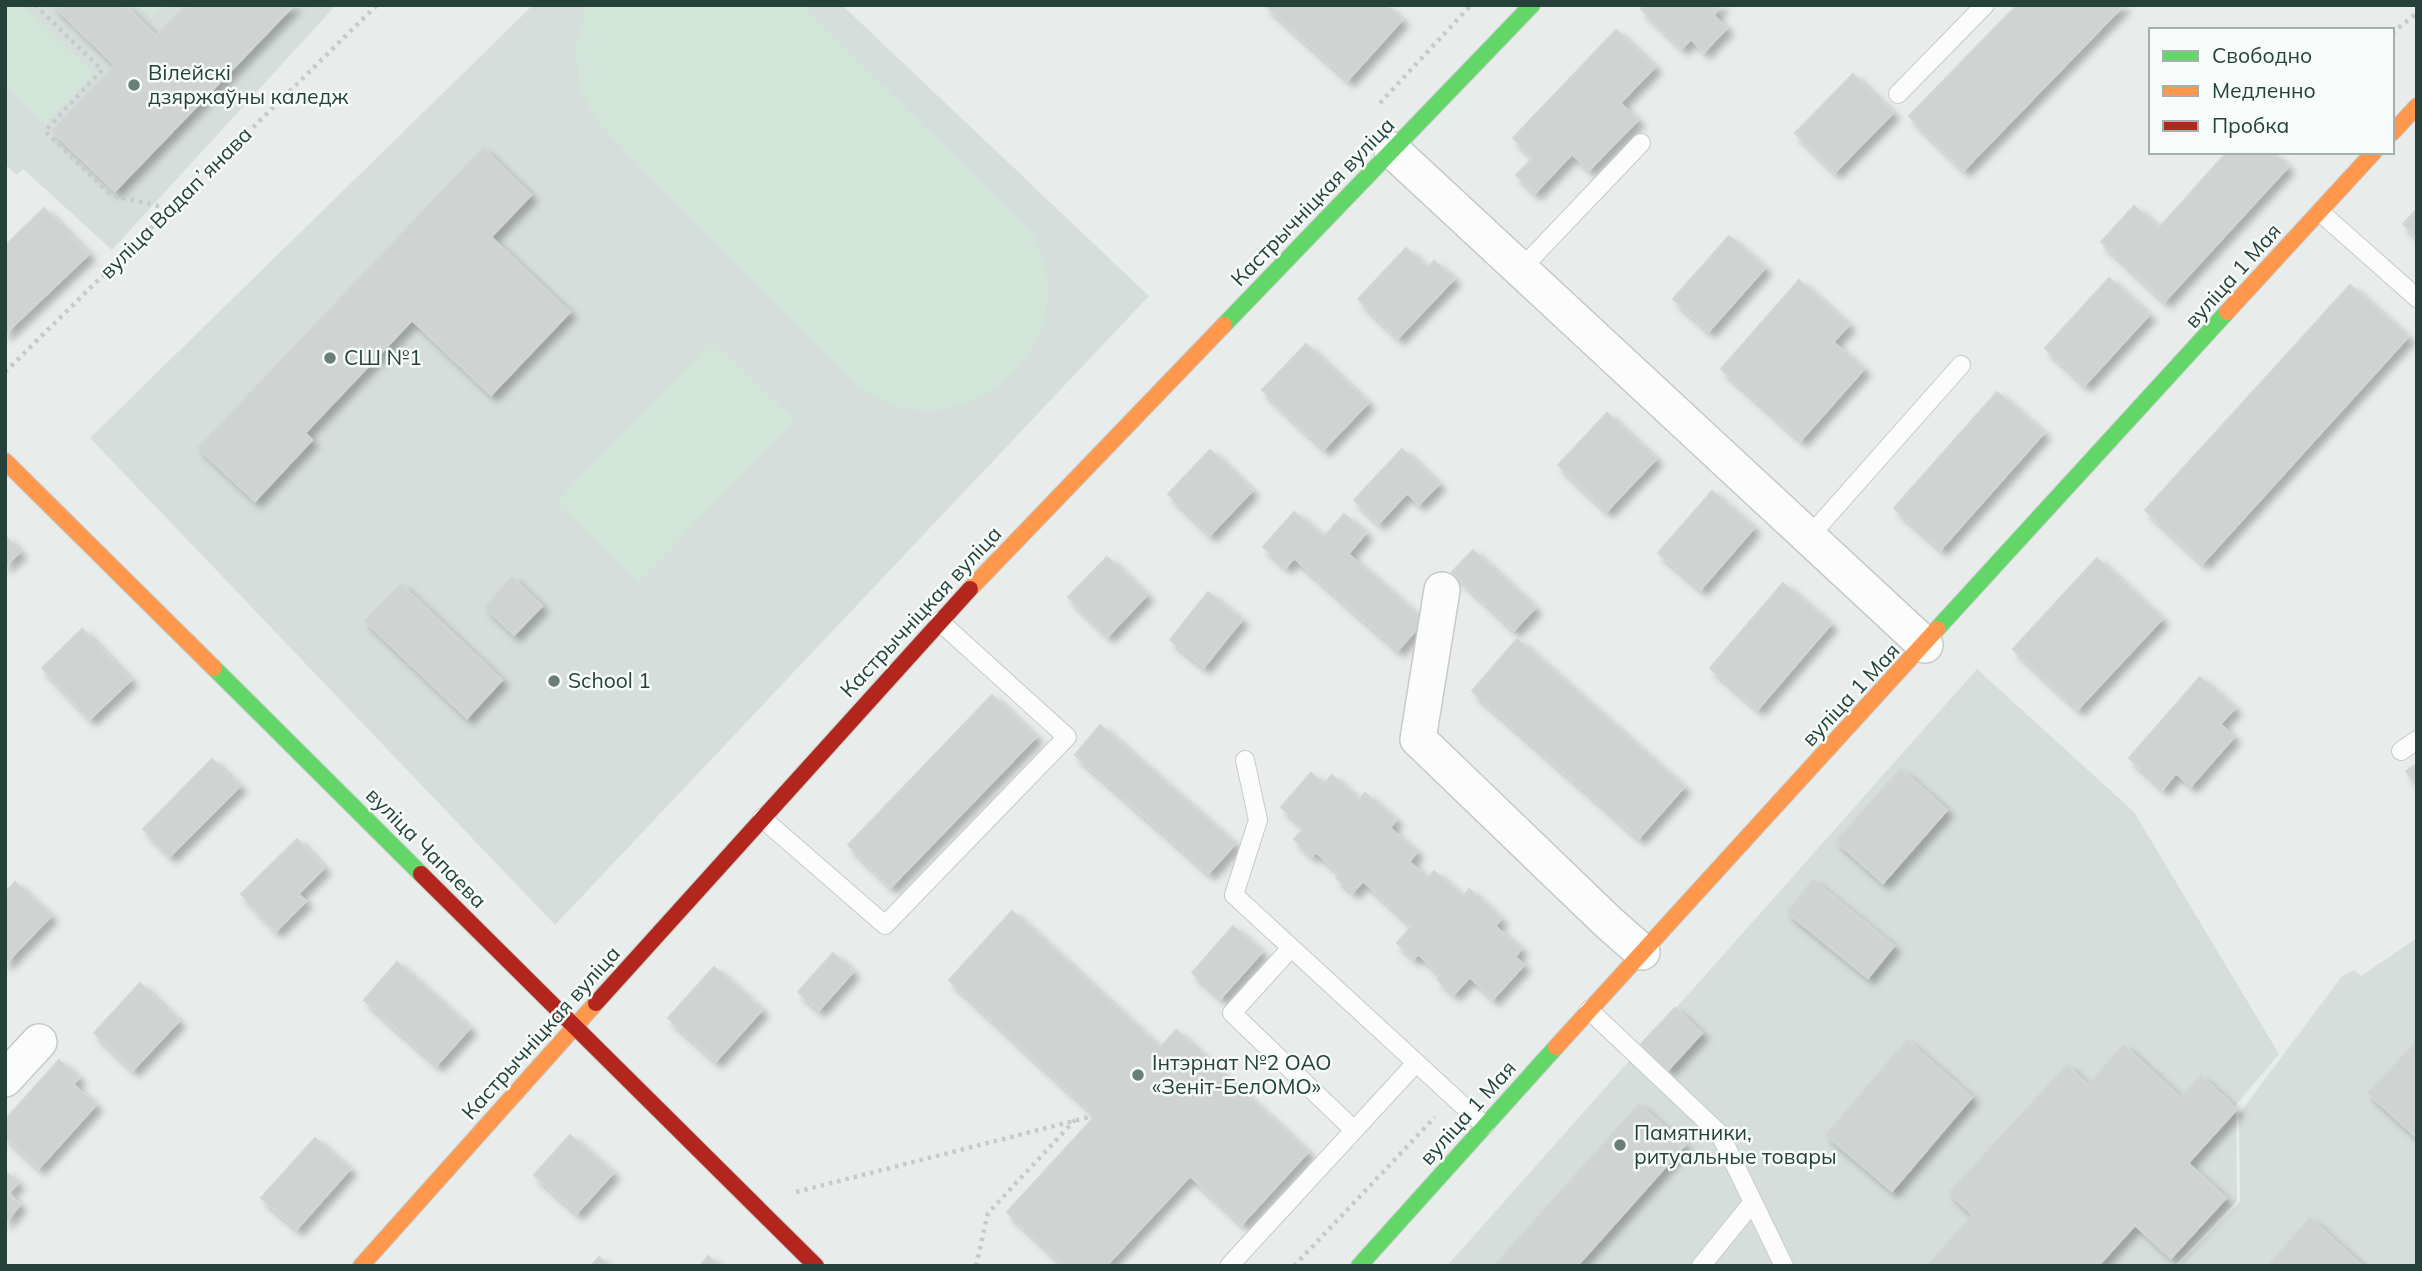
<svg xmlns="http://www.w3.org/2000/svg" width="2422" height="1271" font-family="Mulish,sans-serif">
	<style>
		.built { fill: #d6dedb }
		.green { fill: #d1e6d8 }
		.building { fill: #cfd4d2; stroke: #d1d6d4; stroke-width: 2; filter: url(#shadow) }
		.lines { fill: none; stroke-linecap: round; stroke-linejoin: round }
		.lane-casing { stroke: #c5cac8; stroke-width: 20 }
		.street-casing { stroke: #c5cac8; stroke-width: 38 }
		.fast-casing { stroke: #c3cbc8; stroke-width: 18 }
		.slow-casing { stroke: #c3cbc8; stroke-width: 18 }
		.jam-casing { stroke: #c3cbc8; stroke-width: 18 }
		.path { stroke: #c3ccca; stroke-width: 4.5; stroke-dasharray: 3.5 5; stroke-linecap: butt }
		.lane { stroke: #fcfcfc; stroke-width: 18 }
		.street { stroke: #fcfcfc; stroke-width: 35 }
		.fast { stroke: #63d668; stroke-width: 16 }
		.slow { stroke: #ff974d; stroke-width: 16 }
		.jam { stroke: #b3261e; stroke-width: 16 }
		.poi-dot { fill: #697e78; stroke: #f7fbf9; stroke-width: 2.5 }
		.labels { text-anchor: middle; stroke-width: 5; stroke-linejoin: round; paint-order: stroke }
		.poi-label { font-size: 21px; fill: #24423a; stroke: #f7fbf9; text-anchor: start }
		.street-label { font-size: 21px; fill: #24423a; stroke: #f7fbf9 }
	</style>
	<defs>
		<filter id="shadow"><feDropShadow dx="6" dy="6" stdDeviation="3.5" flood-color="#0004"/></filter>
	</defs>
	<rect width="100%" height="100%" fill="#e8edeb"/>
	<!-- built -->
	<path class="built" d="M5,5H336L112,250L23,169L17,175L5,164Z
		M533,5H842L1149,296L555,925L90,438Z
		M1977,669L2134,812L2279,1054L2236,1105L2237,1201L2174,1266H1447Z
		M2417,938V1266H2178L2240,1202L2239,1114L2342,976L2354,970L2361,976Z"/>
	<!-- green -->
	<path class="green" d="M5,5H23L94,74L45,123L5,83Z
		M136,5H164L151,19Z
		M587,5H802L1035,237C1042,256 1049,275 1048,295C1043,371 966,430 891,404C879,400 868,392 857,386L596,121L579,86L576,48Z
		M712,341L794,420L639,582L556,503Z"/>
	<!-- building -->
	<path class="building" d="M53,5H125L156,36L186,5H294L115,191L52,131L115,65Z
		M1265,5H1386L1402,20L1348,80Z
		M1644,5H1722L1713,15L1727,28L1704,52L1691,39L1682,48L1641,9Z
		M2017,5H2124L1964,170L1909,116Z
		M1616,30L1655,67L1620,103L1638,120L1589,170L1572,154L1535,193L1516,175L1533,158L1513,138Z
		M1853,74L1893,113L1835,172L1795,133Z
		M483,148L531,195L491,237L570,312L491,395L412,320L305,433L312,440L255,501L198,448Z
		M2227,152H2272L2288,167L2165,301L2101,242L2134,206L2159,228Z
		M44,208L89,254L5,334V246Z
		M2417,209V237L2403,224Z
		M1729,236L1765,268L1709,331L1673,299Z
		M1406,248L1427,268L1434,261L1454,279L1398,338L1358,299Z
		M2109,278L2149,315L2085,385L2045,348Z
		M1799,280L1849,325L1833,342L1864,369L1801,440L1721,369Z
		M2350,285L2408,337L2203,563L2145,510Z
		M1306,344L1368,403L1324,449L1262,390Z
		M1997,392L2044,433L1941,549L1894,508Z
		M1607,413L1656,459L1607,511L1558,465Z
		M1402,449L1439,484L1419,504L1407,493L1379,523L1354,500Z
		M1210,450L1252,491L1210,535L1168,494Z
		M1712,491L1754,528L1701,589L1658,553Z
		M1294,512L1324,537L1344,514L1366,533L1348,554L1424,621L1398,650L1294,558L1286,567L1263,547Z
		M5,536L20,552L5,566Z
		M1473,550L1535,608L1514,630L1452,572Z
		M1107,557L1147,595L1108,636L1068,597Z
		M2097,558L2162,619L2078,709L2013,649Z
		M512,577L542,606L514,635L485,607Z
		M1783,583L1831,624L1758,709L1710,668Z
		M401,584L502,680L467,718L365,621Z
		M1208,592L1242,620L1204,667L1170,640Z
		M82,629L131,680L90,719L42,668Z
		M1517,639L1684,787L1639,838L1472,691Z
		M2200,677L2235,708L2220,724L2234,737L2191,786L2176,773L2163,789L2129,758Z
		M992,695L1036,737L891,887L848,845Z
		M1100,725L1235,844L1209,873L1075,755Z
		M212,759L240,786L170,856L143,829Z
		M2417,764V787L2406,771Z
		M1901,769L1947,810L1883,883L1836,841Z
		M1311,773L1324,784L1332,775L1359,800L1365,793L1396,820L1390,828L1417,852L1409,862L1428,878L1434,871L1463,897L1469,889L1501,919L1495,926L1521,949L1515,957L1524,965L1493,999L1470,977L1454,994L1437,979L1441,975L1418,954L1414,959L1397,943L1412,926L1363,881L1353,892L1336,878L1340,874L1316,852L1312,856L1294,839L1304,828L1281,807Z
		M297,839L324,868L298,894L306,901L276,931L241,894Z
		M1813,880L1894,946L1868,978L1787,912Z
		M15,882L51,916L5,964V893Z
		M1012,911L1160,1048L1176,1030L1308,1152L1242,1224L1109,1101L1096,1116L949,980Z
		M1233,926L1262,952L1221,998L1192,973Z
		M833,953L853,972L819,1010L798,992Z
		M397,962L470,1028L437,1065L364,1000Z
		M714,967L762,1010L716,1061L668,1018Z
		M140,983L179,1021L133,1070L94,1033Z
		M1675,1008L1702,1033L1668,1070L1641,1044Z
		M1907,1040L1972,1097L1892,1191L1826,1135Z
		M2417,1041V1138L2368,1093Z
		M2124,1045L2181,1098L2201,1076L2237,1109L2188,1163L2226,1198L2171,1258L2135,1225L2098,1266H1927L1973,1215L1949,1193L2067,1065L2088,1085Z
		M59,1060L79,1078L73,1084L96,1105L39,1168L5,1137V1120Z
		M1109,1101L1190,1176L1106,1266H1065L1007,1212Z
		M1639,1104L1685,1145L1577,1266H1494Z
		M570,1135L613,1173L577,1213L534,1175Z
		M315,1138L350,1169L297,1229L261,1198Z
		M5,1171L18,1183L8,1193L20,1205L5,1222Z
		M2310,1218L2363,1266H2268Z
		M708,1256L719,1266H700Z
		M599,1257L609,1266H591Z"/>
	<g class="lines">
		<!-- lane casing -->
		<g class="lane-casing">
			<path id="lane" d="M1898,94L1985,5
				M2320,212L2417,298
				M1520,270L1641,143
				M1808,538L1961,365
				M2401,751L2417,740
				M1245,760L1258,820L1234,895L1485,1126
				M762,818L885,925L1067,737L939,621
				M1291,948L1232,1013L1354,1130
				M1589,1010L1720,1134L1784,1266
				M1229,1266L1416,1063
				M1701,1266L1753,1202"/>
		</g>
		<!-- street casing -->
		<g class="street-casing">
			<path id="street" d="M1392,150L1925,645
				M1442,590L1418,739L1608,922L1642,952
				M5,1079L39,1042"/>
		</g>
		<!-- fast casing -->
		<g class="fast-casing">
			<path id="fast" d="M1224,325L1532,5
				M1937,629L2227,312
				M214,668L421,874
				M1359,1266L1556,1047"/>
		</g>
		<!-- slow casing -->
		<g class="slow-casing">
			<path id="slow" d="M2392,133L2417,106
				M2227,312L2374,152
				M5,461L214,668
				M970,589L1224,325
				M1556,1047L1937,629
				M361,1266L596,1003"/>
		</g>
		<!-- jam casing -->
		<g class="jam-casing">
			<path id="jam" d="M421,874L816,1266
				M596,1003L970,589"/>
		</g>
		<!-- path -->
		<path class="path" d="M35,5L102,70L45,131L111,195L171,209
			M2392,33L2417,13
			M1380,103L1471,5
			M5,372L377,5
			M796,1192L1093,1116
			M976,1266L988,1213L1075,1120
			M1294,1266L1435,1117"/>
		<!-- lane -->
		<use href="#lane" class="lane"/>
		<!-- street -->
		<use href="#street" class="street"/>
		<!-- fast -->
		<use href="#fast" class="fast"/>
		<!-- slow -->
		<use href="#slow" class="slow"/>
		<!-- jam -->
		<use href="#jam" class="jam"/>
	</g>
	<!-- markers -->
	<g class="poi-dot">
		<circle cx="134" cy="85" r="7"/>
		<circle cx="330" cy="358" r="7"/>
		<circle cx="554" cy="681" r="7"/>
		<circle cx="1138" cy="1075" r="7"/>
		<circle cx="1620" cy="1145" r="7"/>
	</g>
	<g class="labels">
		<!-- poi labels -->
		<g class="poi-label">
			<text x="148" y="80">Вілейскі<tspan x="148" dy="24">дзяржаўны каледж</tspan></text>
			<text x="344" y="365">СШ №1</text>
			<text x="568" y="688">School 1</text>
			<text x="1152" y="1070">Інтэрнат №2 ОАО<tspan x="1152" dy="24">«Зеніт-БелОМО»</tspan></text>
			<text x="1634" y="1140">Памятники,<tspan x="1634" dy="24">ритуальные товары</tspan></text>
		</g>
		<!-- street labels -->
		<g class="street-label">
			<text transform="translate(1313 202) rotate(-46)" y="7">Кастрычніцкая вуліца</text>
			<text transform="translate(176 203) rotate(-45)" y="7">вуліца Вадапʼянава</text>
			<text transform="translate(2233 276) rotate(-48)" y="7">вуліца 1 Мая</text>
			<text transform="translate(921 612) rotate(-47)" y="7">Кастрычніцкая вуліца</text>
			<text transform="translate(1851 695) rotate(-47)" y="7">вуліца 1 Мая</text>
			<text transform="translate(426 848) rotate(45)" y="7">вуліца Чапаева</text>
			<text transform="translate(541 1033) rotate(-48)" y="7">Кастрычніцкая вуліца</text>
			<text transform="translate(1468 1113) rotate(-48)" y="7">вуліца 1 Мая</text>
		</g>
	</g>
	<!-- border -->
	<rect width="2422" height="1271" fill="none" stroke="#24423a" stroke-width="14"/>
	<!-- legend -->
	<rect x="2149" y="28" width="245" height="126" fill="#f7fbf9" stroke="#a3b1ad" stroke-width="2"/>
	<rect x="2163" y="51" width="35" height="10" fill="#63d668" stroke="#a3b1ad" stroke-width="2"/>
	<text x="2212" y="63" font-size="21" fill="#24423a">Свободно</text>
	<rect x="2163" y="86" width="35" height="10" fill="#ff974d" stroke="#a3b1ad" stroke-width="2"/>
	<text x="2212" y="98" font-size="21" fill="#24423a">Медленно</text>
	<rect x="2163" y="121" width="35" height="10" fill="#b3261e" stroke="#a3b1ad" stroke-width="2"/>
	<text x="2212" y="133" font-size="21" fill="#24423a">Пробка</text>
</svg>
